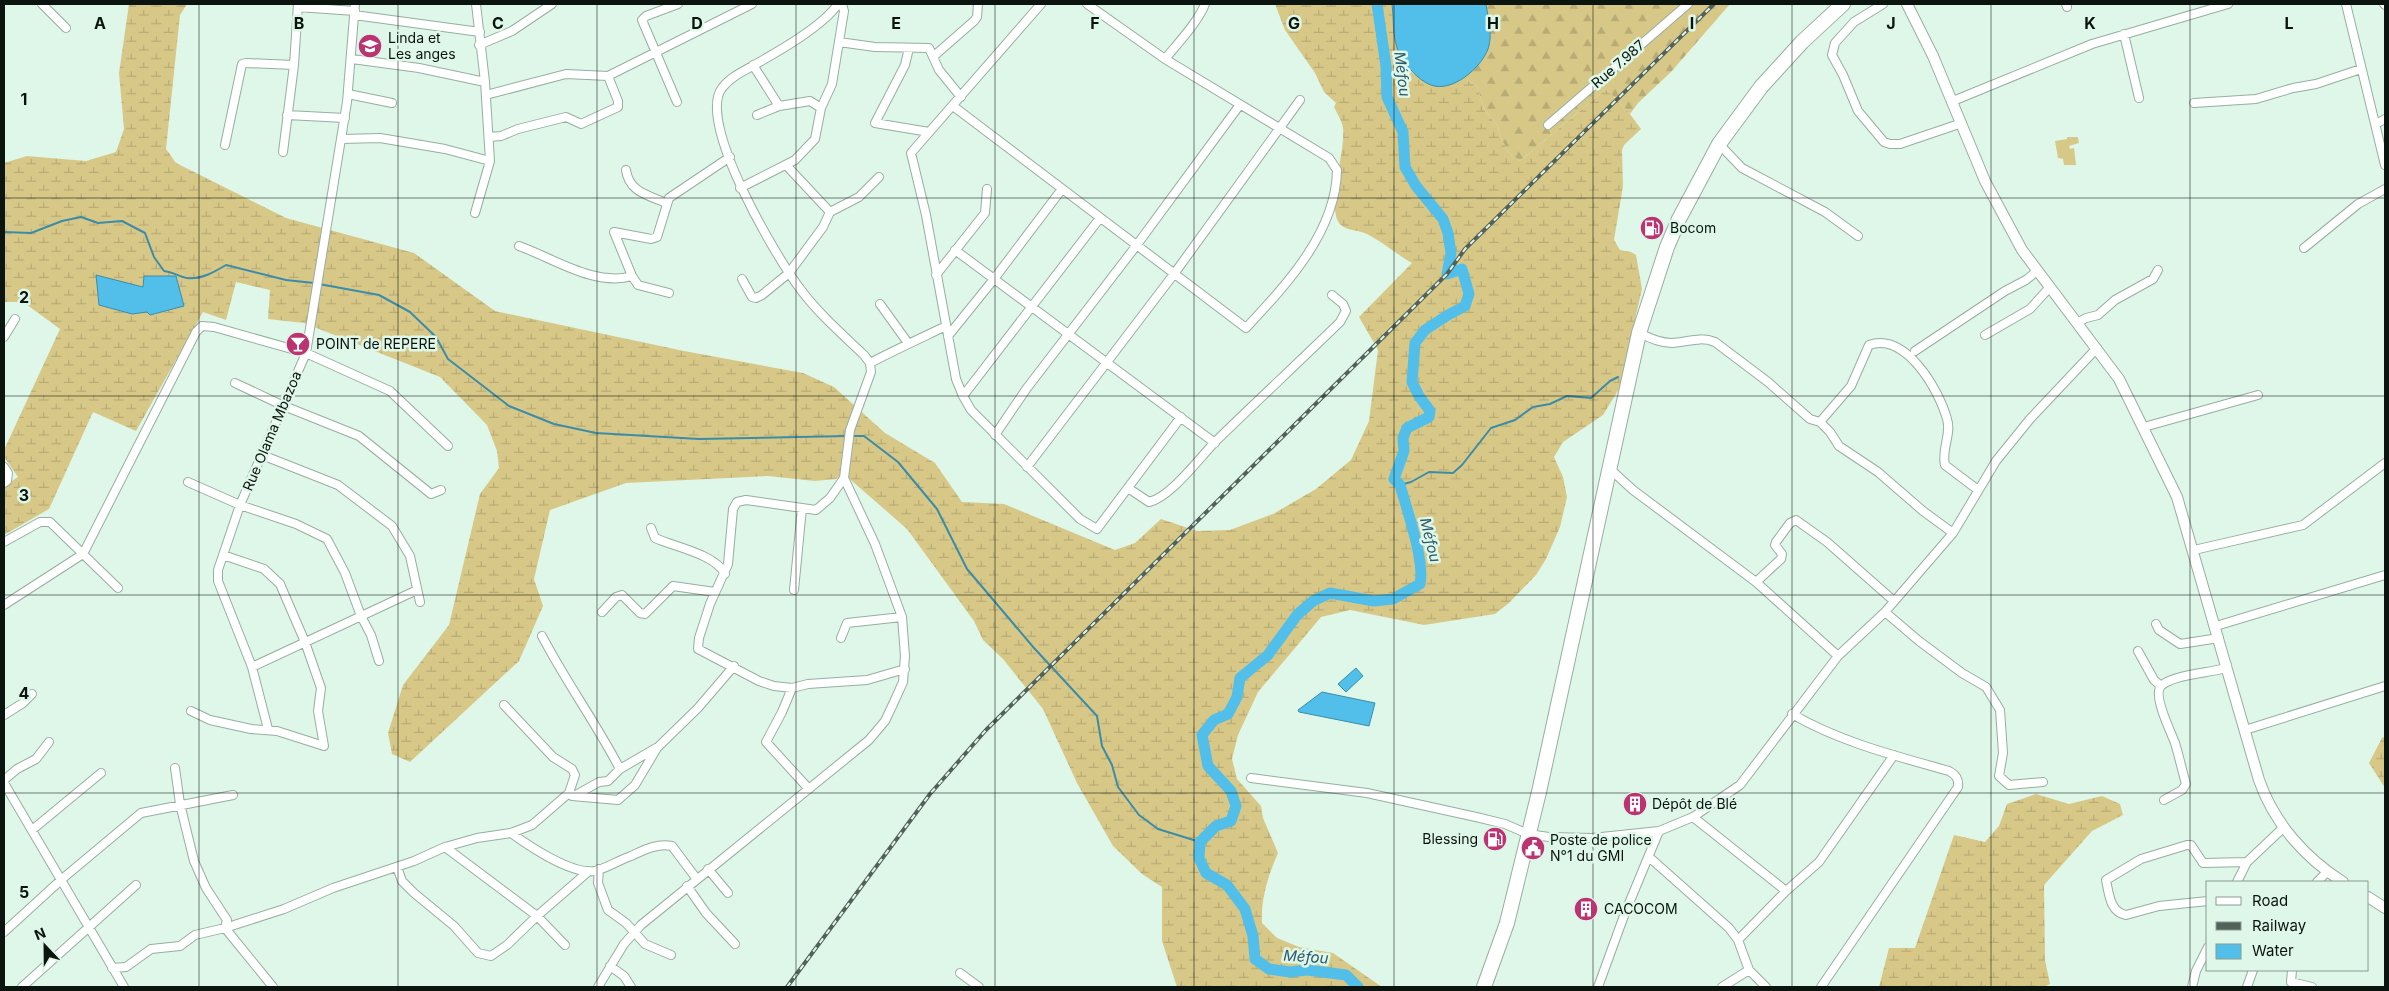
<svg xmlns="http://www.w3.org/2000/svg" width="2389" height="991" font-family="Inter,sans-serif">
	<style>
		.grass { fill: #d8c888 }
		.forest { fill: url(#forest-firs) }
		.wetland { fill: url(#wetland-marsh) }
		.water { fill: #51bfea; stroke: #3c8ca8 }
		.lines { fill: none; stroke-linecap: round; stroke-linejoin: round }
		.stream { stroke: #3c8ca8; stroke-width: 2 }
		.river { stroke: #51bfea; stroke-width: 11 }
		.street-casing { stroke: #97aea1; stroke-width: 10 }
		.secondary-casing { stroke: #97aea1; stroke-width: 12 }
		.highway-casing { stroke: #97aea1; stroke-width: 16 }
		.street { stroke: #fff; stroke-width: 8 }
		.secondary { stroke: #fff; stroke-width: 10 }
		.highway { stroke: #fff; stroke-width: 14 }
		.rail-casing { stroke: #526159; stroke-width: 4 }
		.rail { stroke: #def7e9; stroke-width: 2; stroke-dasharray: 5.5; stroke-linecap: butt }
		.grid { fill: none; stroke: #0b140f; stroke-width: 1; stroke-opacity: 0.55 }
		.labels { text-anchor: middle; stroke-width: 5; stroke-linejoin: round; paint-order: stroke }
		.poi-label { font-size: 14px; fill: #0b140f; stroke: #def7e9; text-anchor: start }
		.street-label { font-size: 14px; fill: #0b140f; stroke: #def7e9 }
		.water-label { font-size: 15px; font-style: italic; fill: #2b596c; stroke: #def7e9 }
		.grid-label { font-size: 16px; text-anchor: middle; font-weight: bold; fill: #0b140f; stroke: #def7e9; stroke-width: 5; stroke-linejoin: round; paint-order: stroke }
	</style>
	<defs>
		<pattern id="forest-firs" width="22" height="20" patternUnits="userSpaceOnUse" patternTransform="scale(1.25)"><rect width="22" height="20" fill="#d8c888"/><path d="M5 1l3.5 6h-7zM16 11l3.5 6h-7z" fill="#b8ab74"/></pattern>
		<pattern id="wetland-marsh" width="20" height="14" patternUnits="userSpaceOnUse" patternTransform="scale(1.25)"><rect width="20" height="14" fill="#d8c888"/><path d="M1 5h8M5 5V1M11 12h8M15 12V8" fill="none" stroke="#b8ab74"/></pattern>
	</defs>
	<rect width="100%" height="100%" fill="#def7e9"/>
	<!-- grass -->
	<path class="grass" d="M2067,137H2078L2079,143L2069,146L2070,149L2074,148L2076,165H2064L2063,159L2058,158L2055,141L2067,139Z"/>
	<!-- forest -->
	<path class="forest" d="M1486,4H1730L1671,72L1638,103L1630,114L1606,89L1520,161L1511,155L1502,141L1497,125L1485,111L1477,86L1463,78C1494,56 1492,38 1486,4Z"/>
	<!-- wetland -->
	<path class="wetland" d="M129,4H187L180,15L166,149L176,163L286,218L414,253L495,311L684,351L803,373L834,387L885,433L935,463L962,502L1004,504L1115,550L1135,543L1161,519L1197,531L1230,530L1273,514L1316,489L1351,460L1369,421L1378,350L1359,317L1412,263C1396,254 1383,242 1367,234C1359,230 1348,231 1341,225C1325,212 1346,151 1343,128C1342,121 1337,113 1334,107L1336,103L1324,92L1315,73L1285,30L1275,4H1392C1393,19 1393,35 1398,50C1408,79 1436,92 1463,78L1477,86L1485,111L1497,125L1502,141L1511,155L1520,161L1606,89L1630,114L1641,129L1624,145L1622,150L1623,186L1614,240L1620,250L1631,252L1636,255L1642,289L1619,389L1603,415L1563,442L1554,457L1563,477L1567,497L1560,527L1546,559L1536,575L1509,603L1495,614L1424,625L1350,610L1321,617L1258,692L1238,735L1232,759L1237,779L1261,806L1263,818L1278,853C1268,876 1261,897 1262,923L1277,938L1299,947L1333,953L1382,987H1177L1162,941V887L1142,874L1113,846L1077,783L1043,709L1003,659L983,640L974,621L907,529L844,474L836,479L815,481L768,476L626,483L550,510L534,579L543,606L519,661L410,762L392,754L388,733L403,685L449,625L480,494L499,468L497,451L487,425L440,377L304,323L268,319L270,290L236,282L226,320L203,312L136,431L93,412L49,509L4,535V486L18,477L4,457V450L60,329L23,302H4V163L27,156L86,161L116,152L124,129L119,73Z
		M2385,736V788L2369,763L2382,738Z
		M2036,794L2069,804L2102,796L2120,804L2123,815L2092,831L2044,885L2045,960L2050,984L2044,987H1879L1889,948H1915L1954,835L1985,842L1999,826L2007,804Z"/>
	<!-- water -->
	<path class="water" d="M1392,4H1486C1488,18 1493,35 1488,49C1481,68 1452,93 1431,85C1419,81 1404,64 1399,53C1392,38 1394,20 1392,4Z
		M96,275L143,287L144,276H176L184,306L150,315L147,312L132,314L99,305Z
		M1356,668L1363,676L1346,692L1338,684Z
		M1322,692L1375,703L1369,726L1299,712L1298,710Z"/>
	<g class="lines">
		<!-- stream -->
		<path class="stream" d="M4,232L31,233L62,221L81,217L98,223L122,221L145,233L154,257L164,271C173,272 180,277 187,278C201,280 216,271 226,265L286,280L314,283
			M319,284L379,295L410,312L436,337L448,359L509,406L554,424L596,433L699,439L847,436
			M852,436H864L898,462L937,509L967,569L1034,648L1097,716L1102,746L1112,765L1118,787L1139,815L1158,829L1200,842
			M1400,485L1411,482L1429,472L1453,473L1462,465L1491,428L1515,420L1533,407L1550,404L1567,396L1591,398L1610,381L1618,377"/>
		<!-- river -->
		<path class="river" d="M1358,987L1346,975L1307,970L1290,972L1269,969L1255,959L1253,936L1245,909L1227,885L1206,873L1199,858L1200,842L1216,826L1231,821L1236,806L1231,791L1208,766L1202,735L1214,720L1228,714L1237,697L1240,678L1268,655L1297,615L1313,601L1330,593L1374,601L1393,599L1420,584C1425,561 1407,510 1400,485L1394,479L1404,451L1403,438L1407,428L1429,417L1430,411L1419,396L1412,382L1415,343L1425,330L1448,315L1465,306L1469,294L1462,269L1447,274L1451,253L1448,233L1443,219L1416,186L1405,167L1403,132L1387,97L1386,66L1377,4"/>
		<!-- street casing -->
		<g class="street-casing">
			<path id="street" d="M42,4L66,28
				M1041,4L911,153L926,215L956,379L963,396L971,410L1080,519L1097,529L1181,417
				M1883,4L1854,22L1835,43L1832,55L1843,75L1858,111L1884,142L1890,144H1900L1962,123
				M2066,4L2067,7
				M2346,4L2385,165
				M2384,4L2385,5
				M298,7L355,11
				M354,15L480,32
				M2124,34L2139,98
				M839,42L875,47L929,48L939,70L961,97
				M479,45L512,31L552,4
				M909,48L905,65L875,123L929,132
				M934,56L974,21L977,17L978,4
				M352,59L419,68L485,82
				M1165,59C1178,43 1198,22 1205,4
				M753,65L779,106
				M348,94L392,103
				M486,95L566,74L608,76
				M1953,101L2092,44L2228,4
				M677,102L642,20L646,16L678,4
				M2194,103L2256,99L2293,88L2316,84L2361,69
				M953,106L1246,328C1285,286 1336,233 1337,170L1329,158L1165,59L1087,4
				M287,115L345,118
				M757,115L779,106L810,101L821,108
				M2376,124L2385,119
				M1548,125L1688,4
				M489,137L501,136L518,129L566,117L581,124L618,107V101L608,76L752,4
				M342,139L380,138L445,149L490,161
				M1719,144L1742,168L1825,212L1858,236
				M225,145L242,64L246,63L294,65
				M283,152L294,65L298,4
				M786,165L830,212
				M626,170C629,192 648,195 666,203
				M740,188L795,160L815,139L821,108L832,84L844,11L842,4
				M475,213L490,161L485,82L476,4
				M519,246C553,258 595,287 632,276
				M2304,248L2358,204L2385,189
				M955,250L1215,443
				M936,275L985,213L987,189
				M742,279L752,297L756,298L762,295L789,273L823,227L830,212L859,197L879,177
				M669,293L638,285L632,276L614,232L651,239L657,237L669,198L730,157
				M880,304L908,343
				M2077,323L2086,318L2098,315L2115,300L2153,279L2158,270
				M1639,333C1650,338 1660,343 1672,343C1688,342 1700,336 1715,342L1768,382L1810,419L1820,422L1830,432L1839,446L1878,472L1923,511L1953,533
				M1985,335L2030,309L2050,287
				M948,336L994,279L1062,189
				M4,337L15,319
				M1915,351L2005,291L2026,280L2037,271
				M870,363C895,350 921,338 946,326
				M235,383L284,406L359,436L431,494L441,490
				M963,396L1100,218
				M1820,422L1851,386L1869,345C1906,332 1939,390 1947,419C1952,434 1941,449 1945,465L1978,490
				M2144,427L2258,395
				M995,435L1027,388L1136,246L1239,106
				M262,455L338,485L392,526L410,556L420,602
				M4,467L8,473L7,481L4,483
				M1027,467L1174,274L1300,100
				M1610,469L1633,490L1756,582L1838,656
				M844,478L830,498L816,510L746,500L737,502L733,509L728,564L710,604L699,638L698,649L759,681L774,686L792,688L808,684L867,680L905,669
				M188,482L240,505L296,524L327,539L345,573L361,616L371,635L379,661
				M1128,488L1149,502C1171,497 1200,457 1216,441C1257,401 1299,362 1340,322L1346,311L1343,304L1332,295
				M651,528L655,538C675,547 715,554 725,574
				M4,542L40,522H50L118,588
				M2194,550L2303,525L2385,463
				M1756,582L1781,559L1782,554L1775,545L1776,542L1790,523L1796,520L1827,542L1894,601
				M794,590L802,508
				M4,605L83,554L196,332L202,326L214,327L306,353L390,391L448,446
				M602,612L616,597L622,595L640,613L645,614L673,586L715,592
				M1885,612L1919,641L1962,673L1986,687L2000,710L2003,753L1999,776L2009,785L2043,782
				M2156,624L2159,630L2180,644L2219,638
				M2216,626L2385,575
				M542,636C566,682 596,723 620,769
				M841,638L847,623L902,617
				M2138,651L2154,680L2161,686
				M252,667L417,590
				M792,688L782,712L766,742L809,789
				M504,705L553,757L572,769L575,775L569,793
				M191,711L210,720L251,729L277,731L324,746L318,711L321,688L305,642L280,584L264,569L223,555
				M1792,714C1840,742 1896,756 1949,771C1956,775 1959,779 1958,787L1821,987
				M4,715L23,703L32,694
				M268,729L252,667L218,581V570L240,505L306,353L347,102L355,4
				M2245,730L2385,686
				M175,768L180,804L194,861L206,888L227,920L225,928L273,987
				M1251,778L1367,793L1476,817L1505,824L1528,834L1549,837L1592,838L1659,831L1693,817L1740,785L1838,656L1885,612L1953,533L1996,461L2030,419L2097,348
				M4,780L17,769L36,759L49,742
				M4,783L124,987
				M574,796L599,782L608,781L620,769L656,748
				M2164,800L2182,790L2186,784C2182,770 2179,756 2175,743C2171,732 2151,693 2162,685C2175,675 2206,673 2222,669L2227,665
				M1693,817L1786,891
				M32,830L101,773
				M511,833C529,846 572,875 595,871C607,868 619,860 631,856C644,850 657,843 672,846L696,878
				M445,847L537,916L589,871
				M1649,857L1729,928L1738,940
				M397,867L402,881L414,893L454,926L478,953L491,956L507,945L537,916L565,945
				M599,869L598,883L608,910L626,923L645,944L671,955
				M708,869L728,893
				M2237,882L2247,862L2283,828
				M2317,882L2327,872
				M687,886L706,913L735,944
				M2208,901L2159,906L2126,915C2110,912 2109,894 2106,880L2141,859L2187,845H2191L2203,863L2247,862
				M4,932L62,879L141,813L233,795
				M610,966L624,976L631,987
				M112,968L126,967L151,949L180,946L195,935L225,928L284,909L333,888L414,861L445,847L477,838L511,833L532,825L569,793L572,796L618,800L635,785L657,748L698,708L734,666
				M1749,970L1738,940L1786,891L1819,862L1894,755
				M2292,970L2291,982L2312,987
				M960,973L979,987
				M22,987L136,885
				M598,987L624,944L641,925L869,740L885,721L894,702L903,682L905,656L902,617L875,544L844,478L850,430L871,372L870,363L864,355C842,334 819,314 801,290C777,259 696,122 722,88C730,77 744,71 756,64C779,51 823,26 838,4
				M1598,987L1625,913L1659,831
				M1722,987L1749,970L1766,987
				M2192,987L2196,971L2208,947
				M2247,987L2253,970"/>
		</g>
		<!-- secondary casing -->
		<g class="secondary-casing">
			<path id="secondary" d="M1907,4L1933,56L1985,181L2022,250L2119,379L2177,497L2259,780C2274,823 2305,858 2343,882
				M2368,897L2385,908"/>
		</g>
		<!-- highway casing -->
		<g class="highway-casing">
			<path id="highway" d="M1484,987L1507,923L1539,792L1639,333L1667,247L1679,219L1719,144L1761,87L1802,42L1843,4"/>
		</g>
		<!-- street -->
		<use href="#street" class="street"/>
		<!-- secondary -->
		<use href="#secondary" class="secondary"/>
		<!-- highway -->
		<use href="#highway" class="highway"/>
		<!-- rail casing -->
		<g class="rail-casing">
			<path id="rail" d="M787,987L930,794L986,730L1447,274L1465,249L1714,4"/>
		</g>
		<!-- rail -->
		<use href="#rail" class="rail"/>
	</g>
	<!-- grid -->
	<path class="grid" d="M199,4V987M398,4V987M597,4V987M796,4V987M995,4V987M1194,4V987M1394,4V987M1593,4V987M1792,4V987M1991,4V987M2190,4V987M4,198H2385M4,396H2385M4,595H2385M4,793H2385"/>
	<!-- icons -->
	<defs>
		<g id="school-disc" transform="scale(1.25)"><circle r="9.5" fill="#bb3371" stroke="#def7e9"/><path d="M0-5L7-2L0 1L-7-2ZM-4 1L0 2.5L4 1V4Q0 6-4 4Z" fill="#fff"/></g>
		<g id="fuel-disc" transform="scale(1.25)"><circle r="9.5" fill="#bb3371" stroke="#def7e9"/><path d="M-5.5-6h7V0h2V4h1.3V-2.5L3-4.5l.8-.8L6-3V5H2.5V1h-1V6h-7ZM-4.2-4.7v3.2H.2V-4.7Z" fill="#fff"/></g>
		<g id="bar-disc" transform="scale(1.25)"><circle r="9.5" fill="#bb3371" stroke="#def7e9"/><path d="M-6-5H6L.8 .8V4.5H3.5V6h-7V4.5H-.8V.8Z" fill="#fff"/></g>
		<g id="building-disc" transform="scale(1.25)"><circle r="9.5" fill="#bb3371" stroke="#def7e9"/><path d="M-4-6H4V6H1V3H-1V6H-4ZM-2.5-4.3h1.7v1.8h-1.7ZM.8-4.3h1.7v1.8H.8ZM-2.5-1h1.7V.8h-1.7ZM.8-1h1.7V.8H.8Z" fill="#fff"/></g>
		<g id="civic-disc" transform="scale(1.25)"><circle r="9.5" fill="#bb3371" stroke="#def7e9"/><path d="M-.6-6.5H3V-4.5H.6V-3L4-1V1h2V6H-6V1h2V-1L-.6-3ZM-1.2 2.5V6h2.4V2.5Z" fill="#fff"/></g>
	</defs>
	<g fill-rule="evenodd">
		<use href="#school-disc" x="370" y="46"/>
		<use href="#fuel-disc" x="1652" y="228"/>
		<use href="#bar-disc" x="298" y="344"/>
		<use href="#building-disc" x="1635" y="804"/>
		<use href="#fuel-disc" x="1495" y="839"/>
		<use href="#civic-disc" x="1533" y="848"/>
		<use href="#building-disc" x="1586" y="909"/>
	</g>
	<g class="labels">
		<!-- poi labels -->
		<g class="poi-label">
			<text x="388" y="43">Linda et<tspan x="388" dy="16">Les anges</tspan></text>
			<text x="1670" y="233">Bocom</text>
			<text x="316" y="349">POINT de REPERE</text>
			<text x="1652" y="809">Dépôt de Blé</text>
			<text x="1478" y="844" text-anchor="end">Blessing</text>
			<text x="1550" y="845">Poste de police<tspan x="1550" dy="16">N°1 du GMI</tspan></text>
			<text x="1604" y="914">CACOCOM</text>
		</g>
		<!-- street labels -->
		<g class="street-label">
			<text transform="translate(1618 64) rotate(-41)" y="5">Rue 7.987</text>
			<text transform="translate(272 431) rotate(-67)" y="5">Rue Olama Mbazoa</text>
		</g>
		<!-- water labels -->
		<g class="water-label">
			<text transform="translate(1402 74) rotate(83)" y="5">Méfou</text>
			<text transform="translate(1430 540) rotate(76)" y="5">Méfou</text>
			<text transform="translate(1306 957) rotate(4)" y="5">Méfou</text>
		</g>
	</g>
	<g class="grid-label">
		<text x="100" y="29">A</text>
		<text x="299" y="29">B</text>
		<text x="498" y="29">C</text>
		<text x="697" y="29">D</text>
		<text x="896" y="29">E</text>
		<text x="1095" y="29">F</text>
		<text x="1294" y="29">G</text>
		<text x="1493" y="29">H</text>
		<text x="1692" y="29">I</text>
		<text x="1891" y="29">J</text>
		<text x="2090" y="29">K</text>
		<text x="2289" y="29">L</text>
		<text x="24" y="105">1</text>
		<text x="24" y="303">2</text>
		<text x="24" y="501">3</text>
		<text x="24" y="699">4</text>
		<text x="24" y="898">5</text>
	</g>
	<!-- border -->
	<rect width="2389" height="991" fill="none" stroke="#0b140f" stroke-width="10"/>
	<!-- legend -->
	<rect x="2206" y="881" width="162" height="90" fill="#def7e9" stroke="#8a9c92"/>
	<rect x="2216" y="897" width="25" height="8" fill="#ffffff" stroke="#8a9c92"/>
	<text x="2252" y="906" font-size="15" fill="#0b140f">Road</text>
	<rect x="2216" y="922" width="25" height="8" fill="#526159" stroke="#8a9c92"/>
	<text x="2252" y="931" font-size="15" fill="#0b140f">Railway</text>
	<rect x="2216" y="944" width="25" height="15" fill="#51bfea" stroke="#8a9c92"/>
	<text x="2252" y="956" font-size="15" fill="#0b140f">Water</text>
	<!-- north arrow -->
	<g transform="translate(45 946) rotate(338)" stroke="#def7e9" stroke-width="4" paint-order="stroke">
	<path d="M0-4L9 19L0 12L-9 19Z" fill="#0b140f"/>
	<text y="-8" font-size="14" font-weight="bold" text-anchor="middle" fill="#0b140f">N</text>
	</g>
</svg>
